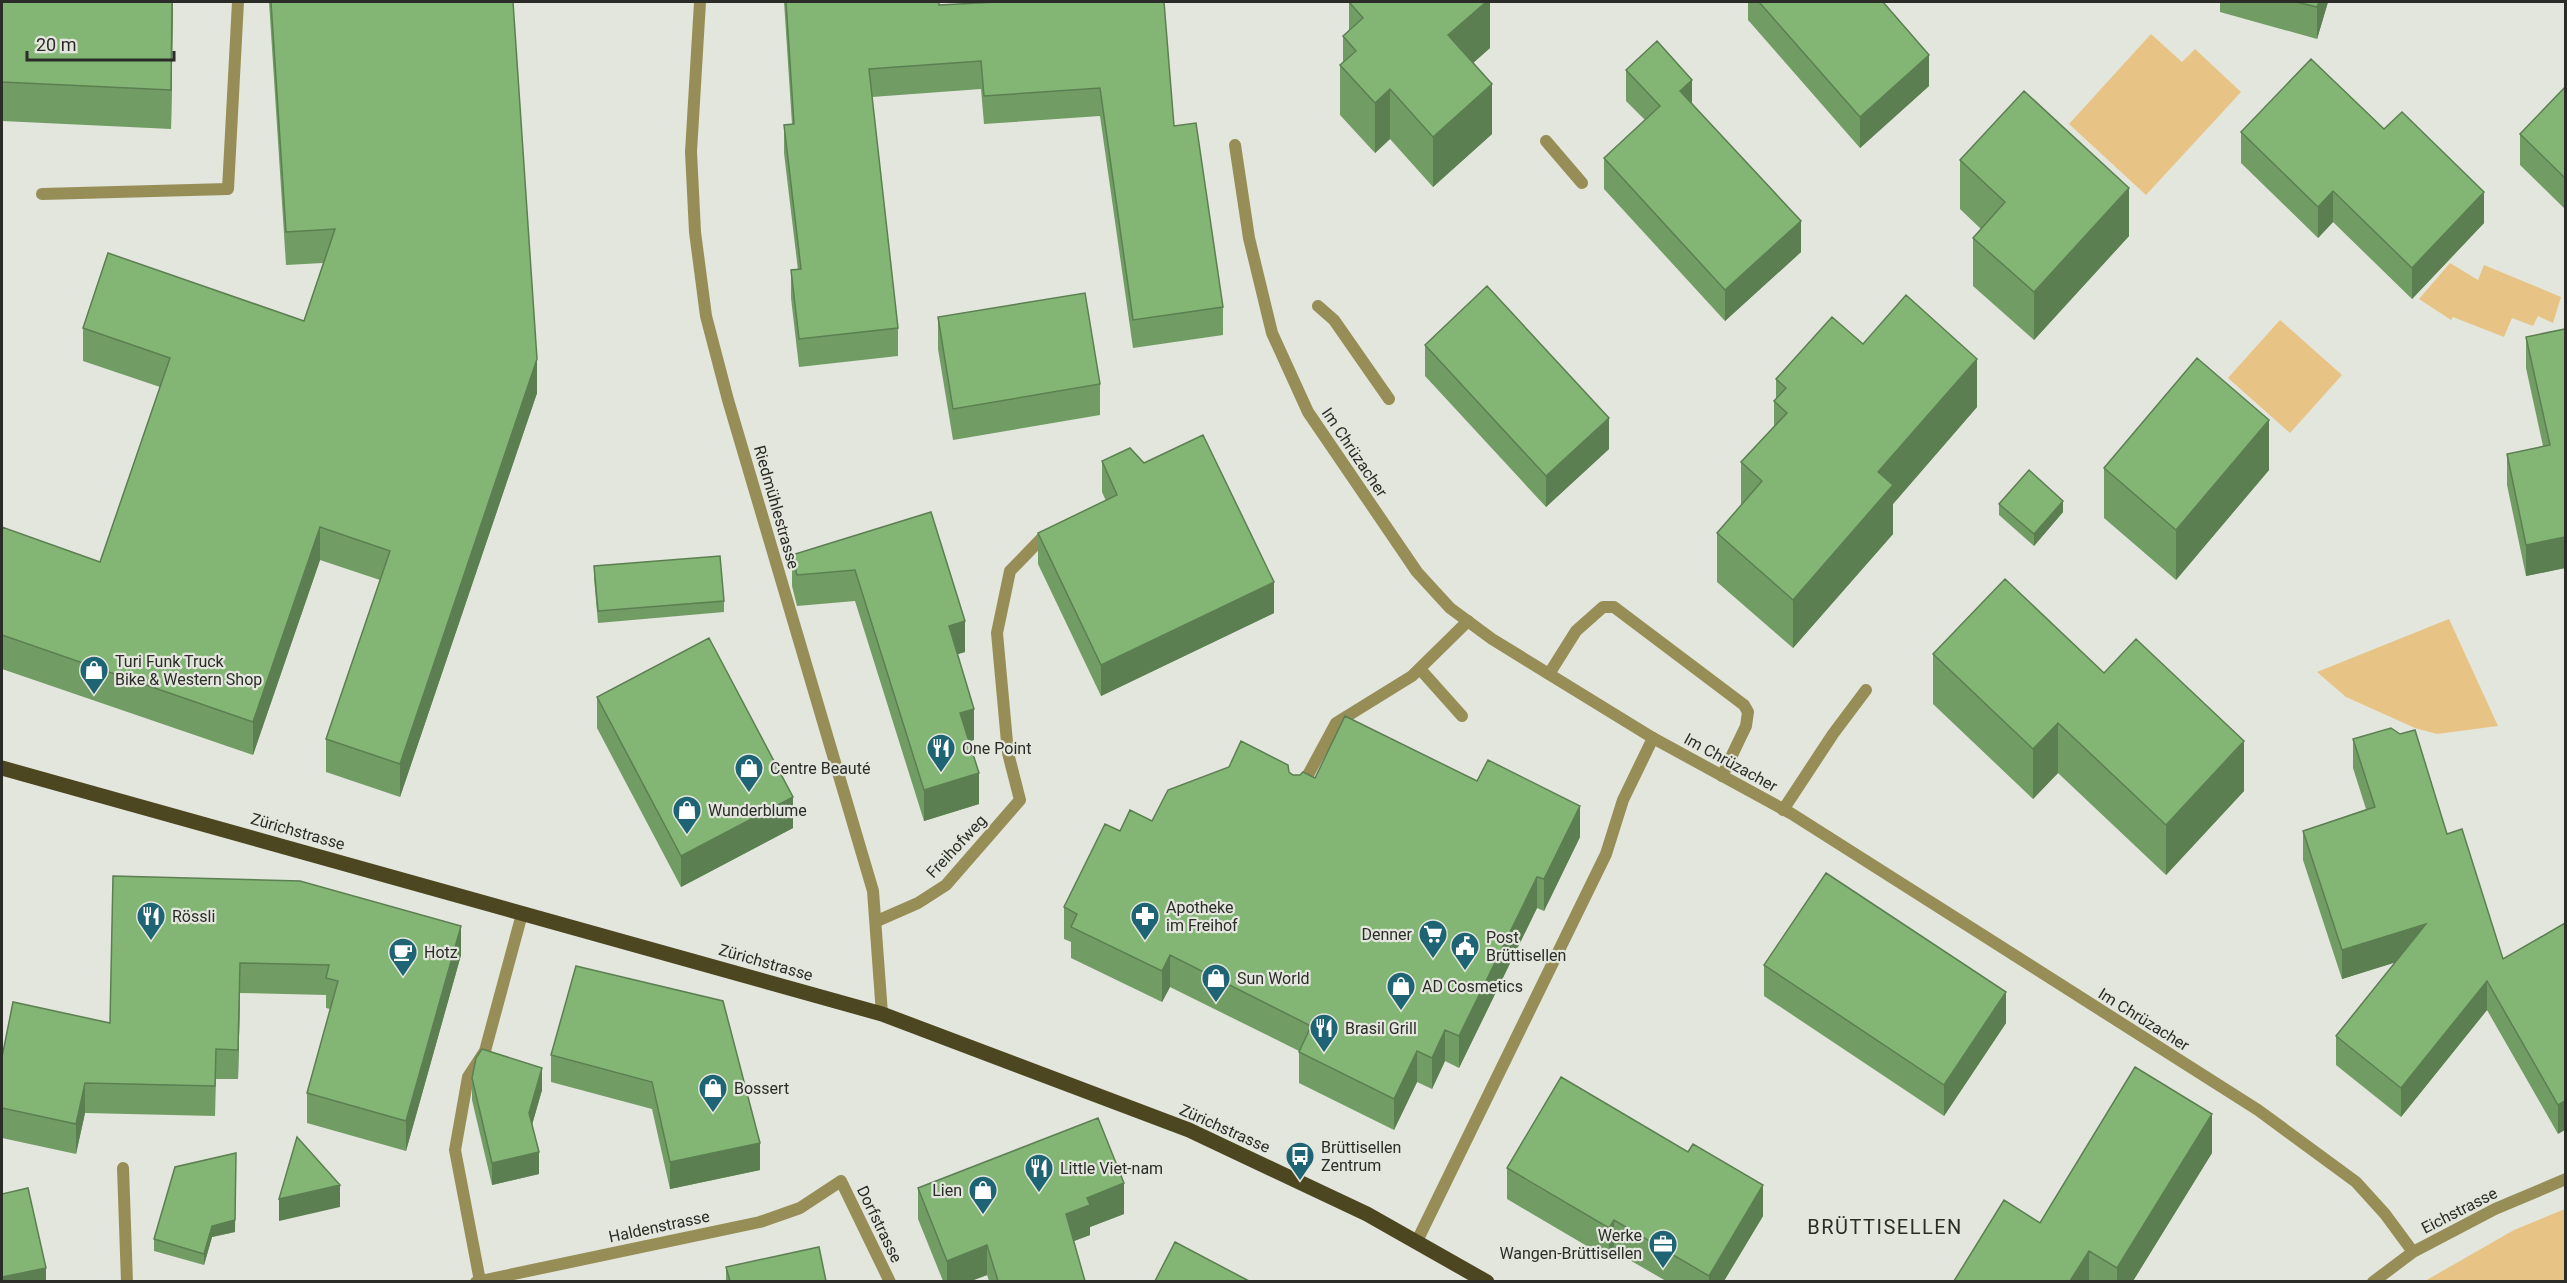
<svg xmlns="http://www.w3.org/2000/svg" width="2567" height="1283" font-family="Roboto,sans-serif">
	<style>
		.green { fill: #e7c485 }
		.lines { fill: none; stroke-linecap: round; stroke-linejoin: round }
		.service { stroke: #978e57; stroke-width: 12 }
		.minor { stroke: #978e57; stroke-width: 12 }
		.tertiary { stroke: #978e57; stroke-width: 12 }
		.primary { stroke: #4d4721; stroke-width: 15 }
		.wall { fill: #719d65 }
		.shaded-wall { fill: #5c7f52 }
		.building { fill: #83b675; stroke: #5c7f52; stroke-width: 1.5 }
		.labels { text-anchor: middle; stroke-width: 4.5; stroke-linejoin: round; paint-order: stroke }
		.street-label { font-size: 16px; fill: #2b2c28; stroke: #e3e6dc }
		.poi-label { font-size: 16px; fill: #2b2c28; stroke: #e3e6dc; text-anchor: start }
		.quarter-label { font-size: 20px; letter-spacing: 1.5px; fill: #2b2c28; stroke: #e3e6dc }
	</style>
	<rect width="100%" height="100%" fill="#e3e6dc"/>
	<!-- green -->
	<path class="green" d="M2151,34L2182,62L2195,49L2241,92L2146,195L2069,124Z
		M2450,263L2478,280L2484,265L2561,297L2553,323L2538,316L2533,326L2512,318L2504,337L2453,317L2451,320L2419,299Z
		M2280,320L2342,375L2290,433L2228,378Z
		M2449,619L2498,726L2437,734L2415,728L2346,697L2317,672Z
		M2565,1209V1281H2425L2514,1230Z"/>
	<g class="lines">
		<!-- service -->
		<path class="service" d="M1546,141L1582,183
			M42,194L228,189L238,2
			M1318,306L1334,320L1389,399
			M1420,669L1462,716
			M1549,674L1576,631L1603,607H1614L1744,705L1748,712L1746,726L1722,776
			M1301,788L1336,723L1412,676L1468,621
			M1783,810L1833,734L1866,690
			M877,921L918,903L946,885L1020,800L1008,753L997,633L1010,571L1043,537
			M123,1168L127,1282
			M1417,1241L1606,854L1623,800L1653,738
			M480,1281L455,1150L468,1077L485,1051L522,914"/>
		<!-- minor -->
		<path class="minor" d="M1235,145L1249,238L1272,333L1308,412L1417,572L1450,608L1492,639L1653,738L1792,814L2258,1110L2356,1182L2385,1214L2413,1252
			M476,1282L760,1222L800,1208L841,1181L890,1282
			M2373,1282L2413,1252L2495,1209L2566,1179"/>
		<!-- tertiary -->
		<path class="tertiary" d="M700,2L691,152L695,232L706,316L728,400L873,891L882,1014"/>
		<!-- primary -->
		<path class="primary" d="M2,768L882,1014L1189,1130L1367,1214L1487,1282"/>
	</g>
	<!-- wall -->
	<path class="wall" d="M2,2H173L171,129L2,121Z
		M269,2H513L537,393L400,797L326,772V739L380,580L320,560L253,755L2,669V527L100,562L160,387L83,361V328L304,321L323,263L286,265Z
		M784,2H939V5L1174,126L1223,307V335L1133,348L1100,116L984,124L981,89L872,97L898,328V356L799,367L791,298V270H798L784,153V125L792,124Z
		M1349,2H1490V48L1473,63L1492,134L1433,187L1390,139L1375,153L1340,115V65L1343,62V36L1349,30Z
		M1748,2H1883L1929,86L1860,148L1748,20Z
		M2220,2H2328L2317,39L2220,12Z
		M1626,70L1692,103L1801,252L1725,321L1604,189V158L1645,120L1626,101Z
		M2565,87V209L2520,165V134Z
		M2384,129L2484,223L2412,299L2333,222L2318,238L2241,163V132Z
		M1960,160L2129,236L2034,340L1973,286V238L1981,229L1960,209Z
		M938,317L1100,384V415L953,440L938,349Z
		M2565,329V568L2526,576L2507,485V454L2543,446L2526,368V337Z
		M1863,344L1977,407L1893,504V534L1793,648L1717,582V533L1741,506V462L1774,427V401L1776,399V379Z
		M1425,345L1609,449L1546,507L1425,376Z
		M1102,461L1144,463L1274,613L1101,696L1038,564V533L1106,501L1102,492Z
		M2104,468L2269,470L2176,580L2104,518Z
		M1999,504L2063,512L2034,546L1999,515Z
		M931,512L965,652L957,654L974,740L969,741L979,804L924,821L855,601L797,606L792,586V555Z
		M594,566L724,601V612L598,623L594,578Z
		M1933,654L2104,673L2244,791L2166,875L2058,773L2033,799L1933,704Z
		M597,697L793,828L681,887L597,728Z
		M2353,739L2447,834L2503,959L2565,923L2558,1134L2487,1010L2401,1117L2336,1065V1036L2395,962L2342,979L2303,860V831L2366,809L2353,768Z
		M1289,772L1293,775L1315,778L1580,837L1544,911L1537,908L1459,1068L1445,1061L1432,1089L1417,1082L1394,1130L1299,1083V1051L1170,987L1162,1002L1071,958V942L1064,939V907L1120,831L1152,821Z
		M113,876L461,955L406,1151L307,1123V1093L330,1009L326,1008V995L240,993L238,1079H216L215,1116L85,1113L76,1154L2,1138V1057L110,1023Z
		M1764,965L2006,1023L1944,1116L1764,996Z
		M576,966L760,1170L670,1189L652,1109L551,1082V1055Z
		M472,1078L542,1090L532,1125L539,1174L492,1185L472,1100Z
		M1688,1152L1763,1216L1724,1281H1666L1614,1251L1609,1259L1507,1199V1168Z
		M2212,1153L2133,1281H1954L2040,1223Z
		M918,1188L1124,1214L1090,1227V1235L1074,1241L1085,1281H989L987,1275L971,1281H943L918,1219Z
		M235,1232L212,1237L204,1265L154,1251V1239Z
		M726,1267L826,1281H726Z"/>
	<!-- shaded-wall -->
	<path class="shaded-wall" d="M172,2H173L171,129V90Z
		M1486,2H1490V48L1448,85V35Z
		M2319,2H2328L2317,39V7Z
		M1929,55V86L1860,148V117Z
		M1692,80V111L1680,91Z
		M1492,84V134L1433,187V137Z
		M1390,89V139L1375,153V103Z
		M2129,188V236L2034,340V292Z
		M2333,191V222L2318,238V207Z
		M2484,192V223L2412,299V268Z
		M1801,221V252L1725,321V290Z
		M537,359V393L400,797V764Z
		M1977,359V407L1893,504V534L1793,648V600L1878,472Z
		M1609,418V449L1546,507V476Z
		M2269,420V470L2176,580V530Z
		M2063,501V512L2034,546V534Z
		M320,527V560L253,755V722Z
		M2565,537V568L2526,576V545Z
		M1274,582V613L1101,696V665Z
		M965,621V652L949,657V626Z
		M974,709V740L960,744V713Z
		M2058,723V773L2033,799V749Z
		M2244,741V791L2166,875V825Z
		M979,773V804L924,821V790Z
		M793,797V828L681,887V856Z
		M1580,806V837L1544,911V879Z
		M1537,877V908L1459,1068V1036Z
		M2426,924V953L2342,979V950Z
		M461,926V955L406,1151V1121Z
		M1170,955V987L1162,1002V971Z
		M240,963V993L238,1079V1050Z
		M2487,981V1010L2401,1117V1088Z
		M2006,992V1023L1944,1116V1085Z
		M1445,1030V1061L1432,1089V1058Z
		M1417,1051V1082L1394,1130V1099Z
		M542,1068V1090L529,1135V1113Z
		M85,1083V1113L76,1154V1124Z
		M2565,1101V1130L2558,1134V1105Z
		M2212,1114V1153L2133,1281H2117V1268Z
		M760,1143V1170L670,1189V1162Z
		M539,1152V1174L492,1185V1163Z
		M236,1153L235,1232L212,1237L204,1265V1254L212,1226Z
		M1124,1183V1214L1090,1227V1235L1066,1244V1214L1087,1198Z
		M340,1185V1207L279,1221V1199Z
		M1763,1185V1216L1724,1281H1709V1276Z
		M1614,1220V1251L1609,1259V1228Z
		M987,1245V1275L971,1281H947V1261Z
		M2089,1251V1281H2070Z
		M46,1268V1281H2V1277Z"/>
	<!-- building -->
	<path class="building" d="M2,2H172L171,90L2,82Z
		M271,2H513L537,359L400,764L326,739L390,551L320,527L253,722L2,635V527L100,562L170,358L83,328L108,253L304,321L335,229L286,232Z
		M786,2H939V5L997,2H1164L1174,126L1196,123L1223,307L1133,320L1100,88L984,96L981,61L869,69L898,328L799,339L791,270L801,269L784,125L794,124Z
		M1349,2H1486L1448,35L1492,84L1433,137L1390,89L1375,103L1340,65L1356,51L1343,36L1363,18Z
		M1759,2H1883L1929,55L1860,117Z
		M2296,2H2319L2317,7Z
		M1657,41L1692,80L1680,91L1801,221L1725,290L1604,158L1660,106L1626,70Z
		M2311,59L2384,129L2402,112L2484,192L2412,268L2333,191L2318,207L2241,132Z
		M2565,87V178L2520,134Z
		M2024,91L2129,188L2034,292L1973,238L2005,202L1960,160Z
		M1487,286L1609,418L1546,476L1425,345Z
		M1085,293L1100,384L953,409L938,317Z
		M1906,295L1977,359L1878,472L1893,485L1793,600L1717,533L1762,481L1741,462L1787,413L1774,401L1786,388L1776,379L1832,317L1863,344Z
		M2565,329V537L2526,545L2507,454L2550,445L2526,337Z
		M2197,358L2269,420L2176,530L2104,468Z
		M1203,435L1274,582L1101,665L1038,533L1117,495L1102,461L1130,448L1144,463Z
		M2029,470L2063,501L2034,534L1999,504Z
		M931,512L965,621L949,626L974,709L960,713L979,773L924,790L855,570L797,575L792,555Z
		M720,556L724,601L598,611L594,566Z
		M2005,579L2104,673L2136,639L2244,741L2166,825L2058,723L2033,749L1933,654Z
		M709,638L793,797L681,856L597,697Z
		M1345,716L1477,781L1488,760L1580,806L1544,879L1537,877L1459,1036L1445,1030L1432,1058L1417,1051L1394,1099L1299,1052L1311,1026L1170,955L1162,971L1071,927L1077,914L1064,907L1105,824L1120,831L1130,810L1152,821L1168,790L1229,767L1241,741L1288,765L1289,772L1293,775H1300L1303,772L1315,778Z
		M2391,728L2400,734L2415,730L2447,834L2462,829L2503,959L2565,923V1101L2558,1105L2487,981L2401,1088L2336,1036L2426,924L2342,950L2303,831L2375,807L2353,739Z
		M1826,873L2006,992L1944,1085L1764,965Z
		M113,876L300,881L461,926L406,1121L307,1093L338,981L326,978L329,965L240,963L238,1050L216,1049L215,1086L85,1083L76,1124L2,1108V1057L13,1002L110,1023Z
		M576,966L723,1001L760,1143L670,1162L652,1082L551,1055Z
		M482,1049L542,1068L529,1113L539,1152L492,1163L472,1078L476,1058Z
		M2135,1067L2212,1114L2117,1268L2089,1251L2070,1281H1954L2004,1200L2040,1223Z
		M1561,1077L1688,1152L1693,1144L1763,1185L1709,1276L1614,1220L1609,1228L1507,1168Z
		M1098,1118L1124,1183L1087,1198L1090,1205L1066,1214L1085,1281H998L987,1245L947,1261L918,1188Z
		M297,1137L340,1185L279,1199Z
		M236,1153L235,1220L212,1226L204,1254L154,1239L175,1167Z
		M28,1188L46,1268L2,1277V1194Z
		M1175,1242L1249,1281H1155Z
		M819,1247L826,1281H730L726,1267Z"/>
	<!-- icons -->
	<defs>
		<g id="shop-pin" transform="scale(1.5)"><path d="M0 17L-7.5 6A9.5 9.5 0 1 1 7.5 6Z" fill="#1e6474" stroke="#e3e6dc"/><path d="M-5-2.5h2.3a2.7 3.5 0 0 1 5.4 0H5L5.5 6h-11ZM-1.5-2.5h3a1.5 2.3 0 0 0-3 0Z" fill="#fff"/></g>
		<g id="restaurant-pin" transform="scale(1.5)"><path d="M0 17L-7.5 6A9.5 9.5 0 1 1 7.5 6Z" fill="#1e6474" stroke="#e3e6dc"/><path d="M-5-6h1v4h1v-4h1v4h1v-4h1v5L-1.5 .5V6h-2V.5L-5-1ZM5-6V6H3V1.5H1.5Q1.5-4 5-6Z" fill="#fff"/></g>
		<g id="pharmacy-pin" transform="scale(1.5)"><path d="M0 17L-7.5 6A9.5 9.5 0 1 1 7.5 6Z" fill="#1e6474" stroke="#e3e6dc"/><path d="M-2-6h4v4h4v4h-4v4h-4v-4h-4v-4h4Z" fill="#fff"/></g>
		<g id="supermarket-pin" transform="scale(1.5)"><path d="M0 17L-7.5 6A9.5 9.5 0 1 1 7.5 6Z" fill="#1e6474" stroke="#e3e6dc"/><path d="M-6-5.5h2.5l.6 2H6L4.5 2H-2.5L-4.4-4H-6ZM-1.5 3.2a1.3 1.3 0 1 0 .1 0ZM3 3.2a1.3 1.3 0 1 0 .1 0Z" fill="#fff"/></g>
		<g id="civic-pin" transform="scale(1.5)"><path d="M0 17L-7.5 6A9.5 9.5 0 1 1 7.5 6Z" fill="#1e6474" stroke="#e3e6dc"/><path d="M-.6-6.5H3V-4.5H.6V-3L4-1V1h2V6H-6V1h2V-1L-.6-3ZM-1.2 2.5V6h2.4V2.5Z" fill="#fff"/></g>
		<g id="cafe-pin" transform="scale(1.5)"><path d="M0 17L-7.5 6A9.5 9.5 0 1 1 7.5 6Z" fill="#1e6474" stroke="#e3e6dc"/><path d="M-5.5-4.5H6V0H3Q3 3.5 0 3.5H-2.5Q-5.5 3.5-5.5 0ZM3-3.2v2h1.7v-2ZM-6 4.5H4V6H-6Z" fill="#fff"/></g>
		<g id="bus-pin" transform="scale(1.5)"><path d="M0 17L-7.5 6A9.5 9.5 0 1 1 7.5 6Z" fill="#1e6474" stroke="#e3e6dc"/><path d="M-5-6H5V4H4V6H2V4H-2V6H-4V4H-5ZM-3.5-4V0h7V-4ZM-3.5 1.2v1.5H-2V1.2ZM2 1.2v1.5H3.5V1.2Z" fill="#fff"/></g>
		<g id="office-pin" transform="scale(1.5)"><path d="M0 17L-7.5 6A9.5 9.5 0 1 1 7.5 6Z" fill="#1e6474" stroke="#e3e6dc"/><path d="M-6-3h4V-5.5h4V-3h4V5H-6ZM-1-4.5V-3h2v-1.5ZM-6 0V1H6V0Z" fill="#fff"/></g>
	</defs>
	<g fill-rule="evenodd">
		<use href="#shop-pin" x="94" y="670"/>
		<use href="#restaurant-pin" x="941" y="748"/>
		<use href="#shop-pin" x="749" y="768"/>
		<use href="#shop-pin" x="687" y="810"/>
		<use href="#restaurant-pin" x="151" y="916"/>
		<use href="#pharmacy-pin" x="1145" y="916"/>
		<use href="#supermarket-pin" x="1433" y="934"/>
		<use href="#civic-pin" x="1465" y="946"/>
		<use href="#cafe-pin" x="403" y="952"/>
		<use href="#shop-pin" x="1216" y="978"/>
		<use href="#shop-pin" x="1401" y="986"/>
		<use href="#restaurant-pin" x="1324" y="1028"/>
		<use href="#shop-pin" x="713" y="1088"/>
		<use href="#bus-pin" x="1300" y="1156"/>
		<use href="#restaurant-pin" x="1039" y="1168"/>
		<use href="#shop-pin" x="983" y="1190"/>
		<use href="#office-pin" x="1663" y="1244"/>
	</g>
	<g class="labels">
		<!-- street labels -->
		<g class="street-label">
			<text transform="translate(1355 452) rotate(56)" y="6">Im Chrüzacher</text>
			<text transform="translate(777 507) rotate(74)" y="6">Riedmühlestrasse</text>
			<text transform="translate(1731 762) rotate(29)" y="6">Im Chrüzacher</text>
			<text transform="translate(298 831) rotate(16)" y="6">Zürichstrasse</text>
			<text transform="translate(956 846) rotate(-47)" y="6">Freihofweg</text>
			<text transform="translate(766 962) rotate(16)" y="6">Zürichstrasse</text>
			<text transform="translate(2144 1019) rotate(32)" y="6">Im Chrüzacher</text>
			<text transform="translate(1225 1128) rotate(24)" y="6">Zürichstrasse</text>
			<text transform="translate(2459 1210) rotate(-27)" y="6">Eichstrasse</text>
			<text transform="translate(880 1224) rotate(64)" y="6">Dorfstrasse</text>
			<text transform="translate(659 1226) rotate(-12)" y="6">Haldenstrasse</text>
		</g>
		<!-- poi labels -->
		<g class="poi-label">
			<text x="115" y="667">Turi Funk Truck<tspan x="115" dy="18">Bike &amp; Western Shop</tspan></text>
			<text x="962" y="754">One Point</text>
			<text x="770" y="774">Centre Beauté</text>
			<text x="708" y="816">Wunderblume</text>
			<text x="1166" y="913">Apotheke<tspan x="1166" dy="18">im Freihof</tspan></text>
			<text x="172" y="922">Rössli</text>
			<text x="1412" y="940" text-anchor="end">Denner</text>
			<text x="1486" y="943">Post<tspan x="1486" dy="18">Brüttisellen</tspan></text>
			<text x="424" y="958">Hotz</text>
			<text x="1237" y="984">Sun World</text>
			<text x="1422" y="992">AD Cosmetics</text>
			<text x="1345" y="1034">Brasil Grill</text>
			<text x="734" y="1094">Bossert</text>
			<text x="1321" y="1153">Brüttisellen<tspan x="1321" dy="18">Zentrum</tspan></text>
			<text x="1060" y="1174">Little Viet-nam</text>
			<text x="962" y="1196" text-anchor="end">Lien</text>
			<text x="1642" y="1241" text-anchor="end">Werke<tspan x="1642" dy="18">Wangen-Brüttisellen</tspan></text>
		</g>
		<!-- quarter labels -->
		<g class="quarter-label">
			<text x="1885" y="1234">BRÜTTISELLEN</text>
		</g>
	</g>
	<!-- border -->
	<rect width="2567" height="1283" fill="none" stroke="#2b2c28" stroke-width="6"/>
	<!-- scale -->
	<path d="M27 51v9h147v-9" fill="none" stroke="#2b2c28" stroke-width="3"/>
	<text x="36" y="51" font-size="18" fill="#2b2c28" stroke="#e3e6dc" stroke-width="4.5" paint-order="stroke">20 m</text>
</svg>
